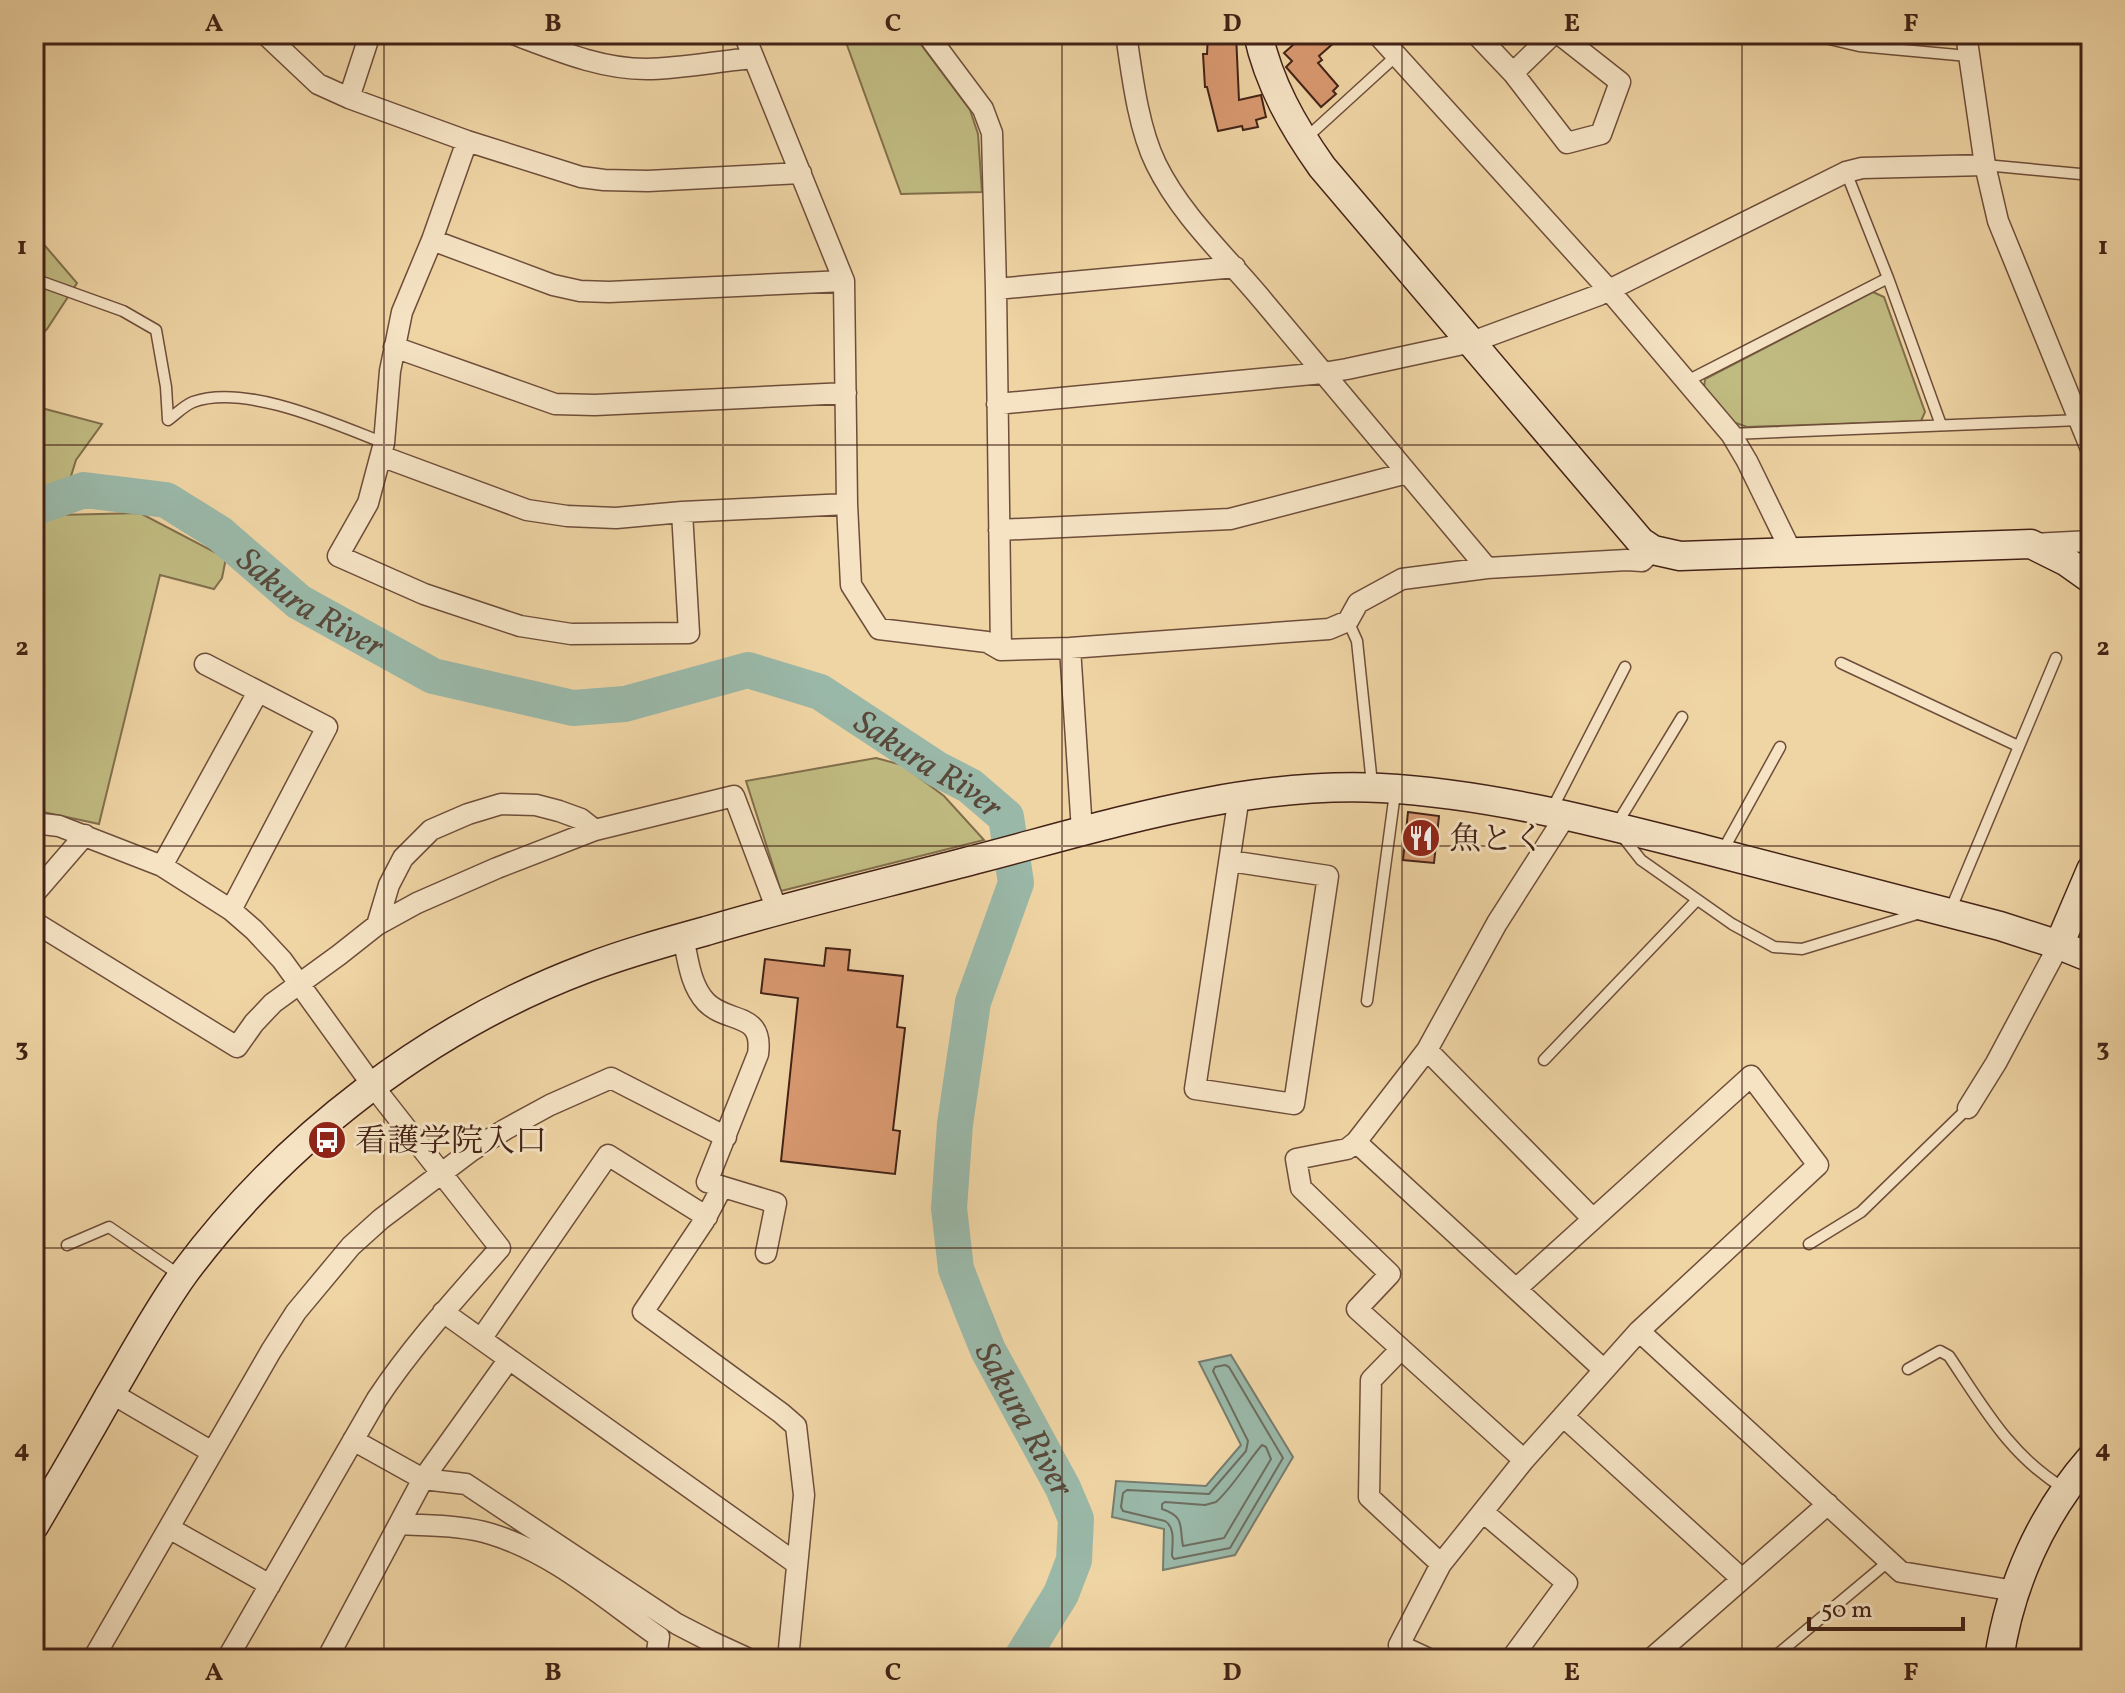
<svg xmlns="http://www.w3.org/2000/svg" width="2125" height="1693" font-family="Vollkorn,'Noto Serif JP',serif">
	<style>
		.green { fill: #c0bb81; stroke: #826e4c; stroke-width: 2 }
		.water { fill: #9ab8a8; stroke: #777c6e; stroke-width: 2 }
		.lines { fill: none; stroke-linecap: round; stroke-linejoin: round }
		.shore { stroke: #6e6d5f; stroke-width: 2 }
		.river { stroke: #9ab8a8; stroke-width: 36 }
		.building { fill: #d8986f; stroke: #432216; stroke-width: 2 }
		.lane-casing { stroke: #6e4e3a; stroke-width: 13 }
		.street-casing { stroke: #6e4e3a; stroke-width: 23 }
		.secondary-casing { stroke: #432216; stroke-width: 31 }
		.lane { stroke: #f5e3c4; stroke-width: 10 }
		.street { stroke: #f5e3c4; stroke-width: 20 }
		.secondary { stroke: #f5e3c4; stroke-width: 28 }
		.grid { fill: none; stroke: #432216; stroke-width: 2; stroke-opacity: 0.55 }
		.labels { text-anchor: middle; stroke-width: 6; stroke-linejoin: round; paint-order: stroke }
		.poi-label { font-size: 32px; fill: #432216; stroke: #f5e3c4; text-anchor: start }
		.water-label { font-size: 34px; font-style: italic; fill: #59483a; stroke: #f5e3c4 }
		.neatline { fill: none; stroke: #432216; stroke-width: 3 }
		.grid-label { font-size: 26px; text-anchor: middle; font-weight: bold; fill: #432216 }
	</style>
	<rect width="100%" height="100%" fill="#efd4a4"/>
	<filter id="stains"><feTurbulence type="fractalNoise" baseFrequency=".0025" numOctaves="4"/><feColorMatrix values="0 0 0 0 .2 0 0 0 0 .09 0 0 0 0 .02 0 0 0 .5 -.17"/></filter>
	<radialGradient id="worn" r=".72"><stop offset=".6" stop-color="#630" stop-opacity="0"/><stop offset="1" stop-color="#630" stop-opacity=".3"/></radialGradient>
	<!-- green -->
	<path class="green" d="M843,34H913L970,110L978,134L982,192L901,194Z
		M34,233L77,283L47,329L34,342Z
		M1873,292L1884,297L1925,412L1921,421L1747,427L1733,422L1704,389L1705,379Z
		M34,406L102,424L76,460L59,515L140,513L226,558L222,578L214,589L160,575L99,824L34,810Z
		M876,758L902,765L944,796L984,840L781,891L746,781Z"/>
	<!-- water -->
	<path class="water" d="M1231,1355L1293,1457L1235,1555L1163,1570L1164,1529L1112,1517L1116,1481L1206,1486L1241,1445L1199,1362Z"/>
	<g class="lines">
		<!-- shore -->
		<path class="shore" d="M1225,1365L1229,1367L1283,1458L1230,1548L1174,1559L1172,1556C1172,1544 1176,1528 1165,1521L1123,1511L1121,1507L1123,1493L1127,1490L1209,1494L1246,1451L1248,1441L1213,1371L1215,1367Z
			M1262,1445L1266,1447L1271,1459L1224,1538L1183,1546C1179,1527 1186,1517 1162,1509V1504L1165,1502L1205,1505L1216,1502C1234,1486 1247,1462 1262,1445Z"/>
		<!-- river -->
		<path class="river" id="s1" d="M34,508L84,490L166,500L219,533L299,602L433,676L573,708L625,704L748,670L820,692L937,769L970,786L1006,817L1016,883L973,1002L955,1124L949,1208L956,1269L971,1308L988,1350L1063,1488L1076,1519L1074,1560L1061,1594L1021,1659"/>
	</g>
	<!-- building -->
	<path class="building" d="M1208,34H1236L1239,100L1261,95L1266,117L1256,120L1258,127L1243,130L1242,126L1218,131L1207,87H1205L1203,54H1207Z
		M1305,34H1344L1319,56L1322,60L1318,63L1338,86L1333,91L1336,94L1321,107L1286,67L1292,61L1284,53Z
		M1408,812L1439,816L1434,863L1403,860Z
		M826,948L850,950L848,970L903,976L897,1027L905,1028L893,1130L900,1131L895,1174L781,1161L798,998L761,993L765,959L824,966Z"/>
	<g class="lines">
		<!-- lane casing -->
		<g class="lane-casing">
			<path id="lane" d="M1808,34L1859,46L1968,56
				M1305,139L1396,56
				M1985,165L2091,175
				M1846,172L1888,278L1941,425
				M34,279L123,311L156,330L166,387L168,420C176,414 185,405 193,402C245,383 335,424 384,443
				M1687,381L1888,278
				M1731,434L2080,420
				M1348,621L1357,641L1372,784
				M1841,663L2018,746
				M1682,717L1615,827L1641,860L1732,924L1774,947L1802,949L1917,914
				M1552,809L1625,667
				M1722,852L1780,747
				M1950,911L2056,658
				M1367,1001L1395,793
				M1544,1060L1697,900
				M1809,1244L1861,1212L1968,1108
				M67,1245L109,1227L181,1276
				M1908,1369L1940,1351L1949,1356C1984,1408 2010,1456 2065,1489
				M1772,1659L1889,1561"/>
		</g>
		<!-- street casing -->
		<g class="street-casing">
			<path id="street" d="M265,34L318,84L349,98L467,141L581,177L604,180L648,181L801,173
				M513,34C556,50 600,69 646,69C679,69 719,61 753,58
				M744,34L844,281L847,504L851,585L879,629L987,642L1001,650L1070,648L1329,629L1348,621L1358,603L1402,579L1487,568L1627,560L1642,561L1653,550
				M927,34L983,109L992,133L996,289L1001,650
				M1126,34C1132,75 1138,127 1156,164C1182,217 1227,257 1264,302C1338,391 1413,479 1487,568
				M1377,34L1609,290L1731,434L1747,461L1791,551
				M1476,34L1513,73L1567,143L1601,134L1620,82L1559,34
				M1966,34L1985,165L1998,221L2091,449
				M1513,73L1553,34
				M349,98L370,34
				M467,141L432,240L402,312L390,371L384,443L368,503L338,556L424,594L520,626L571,634L689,633L682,512
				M432,240L553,285L580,291L609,292L844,281
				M996,289L1235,267
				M394,347L555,404L595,405L846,393
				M997,404L1323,373L1347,369L1472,342L1599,295L1846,172L1862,168L1985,165
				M381,456L527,510L567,516L616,518L682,512L847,504
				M999,530L1230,519L1407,473
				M2031,544L2091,541
				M1070,648L1082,831
				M205,664L327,727L231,910
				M34,823L59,826L162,866L231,910L254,930L282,960L373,1086L500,1248C457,1297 413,1345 377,1399L227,1659
				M1230,861L1328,876L1294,1104L1195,1089L1239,796
				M162,866L258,692
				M34,894L85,835
				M34,922L237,1047L254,1023L273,1003L339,955L377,925L417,903L497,868L595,830L734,796L777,910
				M377,925L389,885L403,858L431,830L468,814L501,804L536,805L559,811L581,819L595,830
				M683,937C688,959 690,985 706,1002C727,1024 764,1011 758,1054L707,1182L776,1203L766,1253
				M1427,1050L1593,1219
				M1968,1108L1996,1063L2059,945
				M1356,1142L1604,1370
				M722,1187L704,1221L643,1312L781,1413L796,1426L804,1495L788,1659
				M443,1312L797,1564
				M1639,1331L1901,1572L2015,1591
				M481,1339L608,1155L707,1217
				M1401,1349L1371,1380L1369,1497L1441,1564
				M111,1393L212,1452
				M1563,1416L1742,1579
				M353,1440L423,1479L466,1484L677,1624L710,1641L749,1659
				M1524,1460L1357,1309L1390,1274L1301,1188L1296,1159L1347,1149L1356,1142L1427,1050L1497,923L1566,815
				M1483,1512L1567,1583L1511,1659
				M399,1524C429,1526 463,1525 491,1534C554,1553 606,1600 659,1637L656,1659
				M169,1528L270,1585
				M93,1659L271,1351L296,1312L351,1246L381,1219L471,1151L506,1129L550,1105L611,1078L726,1137
				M327,1659L423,1479L509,1359
				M1429,1659L1399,1645L1441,1564L1524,1460L1639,1331L1818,1165L1751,1076L1516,1289
				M1651,1659L1828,1504"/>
		</g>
		<!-- secondary casing -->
		<g class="secondary-casing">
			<path id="secondary" d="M1258,34C1269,84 1293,126 1322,167L1641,542L1653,550L1680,556L2031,544L2067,562L2091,579
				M2059,945L2091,870
				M34,1526C59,1483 84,1441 108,1398C133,1356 156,1312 185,1272C285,1138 430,1027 587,968C626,953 666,942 706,931C789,906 874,886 958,864C1096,829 1236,781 1381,788C1491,794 1597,822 1703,849C1802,875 1901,901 2000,926L2059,945L2091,958
				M1999,1659C2010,1585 2041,1515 2091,1458"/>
		</g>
		<!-- lane -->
		<use href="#lane" class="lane"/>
		<!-- street -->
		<use href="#street" class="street"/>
		<!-- secondary -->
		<use href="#secondary" class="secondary"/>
	</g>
	<!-- grid -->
	<path class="grid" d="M384,34V1659M723,34V1659M1062,34V1659M1402,34V1659M1742,34V1659M34,445H2091M34,846H2091M34,1248H2091"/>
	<!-- icons -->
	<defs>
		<g id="restaurant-disc" transform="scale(2)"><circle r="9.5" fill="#8f2418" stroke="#f5e3c4"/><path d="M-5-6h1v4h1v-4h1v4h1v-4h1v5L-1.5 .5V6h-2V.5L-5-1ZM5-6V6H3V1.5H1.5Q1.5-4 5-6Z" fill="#fff"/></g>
		<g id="bus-disc" transform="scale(2)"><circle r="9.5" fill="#8f2418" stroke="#f5e3c4"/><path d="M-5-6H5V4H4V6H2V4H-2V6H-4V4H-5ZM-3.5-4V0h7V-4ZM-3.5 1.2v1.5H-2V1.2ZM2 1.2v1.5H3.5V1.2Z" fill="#fff"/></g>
	</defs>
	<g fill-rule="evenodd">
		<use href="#restaurant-disc" x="1421" y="838"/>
		<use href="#bus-disc" x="327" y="1140"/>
	</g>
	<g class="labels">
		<!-- poi labels -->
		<g class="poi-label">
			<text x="1449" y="849">魚とく</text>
			<text x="355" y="1151">看護学院入口</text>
		</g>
		<!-- water labels -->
		<g class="water-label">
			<text dy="12" stroke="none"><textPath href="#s1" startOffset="314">Sakura River</textPath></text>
			<text dy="12" stroke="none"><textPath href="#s1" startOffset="986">Sakura River</textPath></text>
			<text dy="12" stroke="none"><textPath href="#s1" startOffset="1708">Sakura River</textPath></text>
		</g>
	</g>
	<!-- margin -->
	<rect width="2125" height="1693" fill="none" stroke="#efd4a4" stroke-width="88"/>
	<!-- scale -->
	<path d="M1809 1617v12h154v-12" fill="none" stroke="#432216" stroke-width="4"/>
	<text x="1821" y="1617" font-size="24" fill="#432216" stroke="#f5e3c4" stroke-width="6" paint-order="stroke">50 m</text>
	<rect x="44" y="44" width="2037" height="1605" class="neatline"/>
	<g class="grid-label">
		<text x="214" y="31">A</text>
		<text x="553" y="31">B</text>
		<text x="893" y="31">C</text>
		<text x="1232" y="31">D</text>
		<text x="1572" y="31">E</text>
		<text x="1911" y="31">F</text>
		<text x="22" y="254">1</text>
		<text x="2103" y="254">1</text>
		<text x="22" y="655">2</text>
		<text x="2103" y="655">2</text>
		<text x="22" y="1056">3</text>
		<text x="2103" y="1056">3</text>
		<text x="22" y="1457">4</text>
		<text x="2103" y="1457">4</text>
		<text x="214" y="1680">A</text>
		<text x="553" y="1680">B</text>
		<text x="893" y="1680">C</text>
		<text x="1232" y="1680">D</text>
		<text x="1572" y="1680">E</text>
		<text x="1911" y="1680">F</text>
	</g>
	<rect width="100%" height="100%" filter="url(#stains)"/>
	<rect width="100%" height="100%" fill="url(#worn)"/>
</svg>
